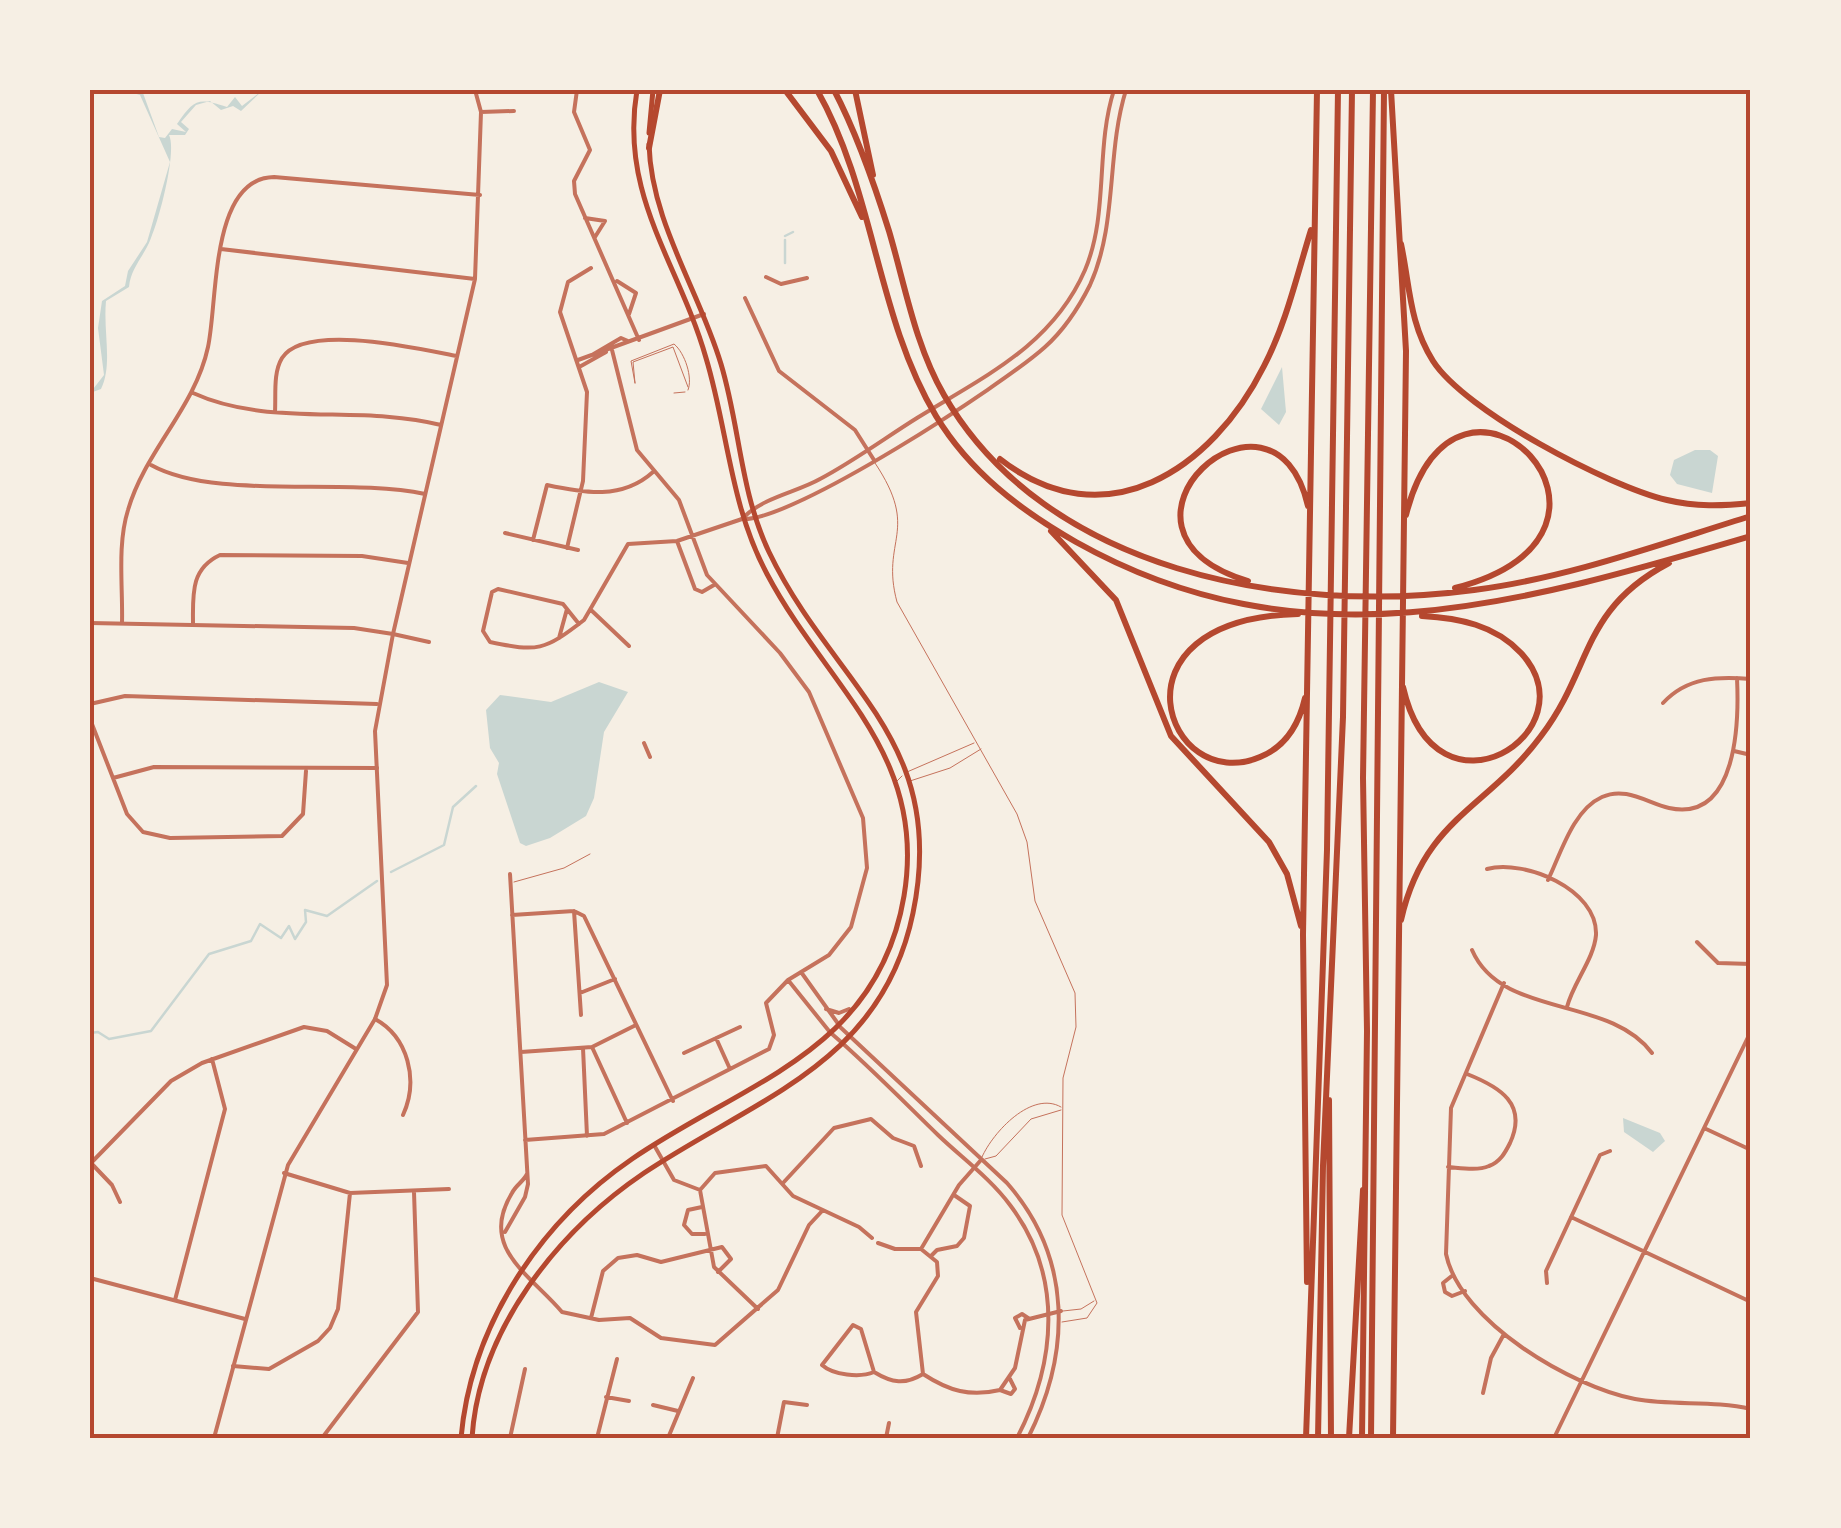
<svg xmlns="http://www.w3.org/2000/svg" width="1841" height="1528" font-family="Quicksand,sans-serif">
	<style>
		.water { fill: #c9d6d2 }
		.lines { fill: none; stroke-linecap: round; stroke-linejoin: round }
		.stream { stroke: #c9d6d2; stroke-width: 2.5 }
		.service { stroke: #c5725c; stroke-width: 1 }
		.minor { stroke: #c5725c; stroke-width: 4 }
		.tertiary { stroke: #c5725c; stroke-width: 4 }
		.secondary { stroke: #b5482f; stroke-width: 5 }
		.motorway { stroke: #b5482f; stroke-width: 6 }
		.neatline { fill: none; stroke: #b5482f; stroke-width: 4 }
	</style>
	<rect width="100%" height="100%" fill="#f6efe4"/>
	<!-- water -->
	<path class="water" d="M122,90L143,93L159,137L165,138L172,129L186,132L177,124C194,99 198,97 227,107L235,97L242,106L263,90L241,111L233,106L221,110L210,101L196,105L181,122L189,129L185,135H169C177,151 160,217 151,238C144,257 131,267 129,287L106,301C103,332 113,364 101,389L90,393L104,375L98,328L102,301L125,286L128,271L147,242L170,162L140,95Z
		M1282,367L1286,412L1279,425L1261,409Z
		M1695,450H1710L1718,456L1712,493L1677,484L1670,475L1674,460Z
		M599,682L628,692L604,732L594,798L586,816L550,838L526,846L520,843L497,774L499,763L490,748L486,710L500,695L551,702Z
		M1623,1118L1660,1133L1665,1141L1653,1152L1624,1132Z"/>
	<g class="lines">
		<!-- stream -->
		<path class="stream" d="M785,236L793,232
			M785,240V263
			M391,872L444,845L453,807L476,786
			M90,1033L98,1032L109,1039L151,1031L209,954L251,941L260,924L281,938L289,926L295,939L306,922L305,910L327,916L377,881"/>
		<!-- service -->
		<path class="service" d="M635,383L631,361L674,344C685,353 693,378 688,390
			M635,383L633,362L673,347L688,387
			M674,393L685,392
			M875,463C921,532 880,539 897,602L1017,814L1027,842L1035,901L1075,993L1076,1027L1063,1078L1062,1215L1097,1303L1087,1318L1062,1322
			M907,772L974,743
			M897,781L902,776
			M910,781L950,768L981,749
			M514,882L564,868L590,854
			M982,1157C993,1132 1032,1090 1061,1107
			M985,1159L996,1156L1031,1119L1061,1110
			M1063,1311L1081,1309L1094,1301"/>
		<!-- minor -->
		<path class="minor" d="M577,90L574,112L590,150L574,181L575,194L639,340
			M481,112L514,111
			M585,218L605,221L595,237
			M221,249L475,279
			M766,277L781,284L807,278
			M617,281L636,293L629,314
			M745,298L779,371L855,430L874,460
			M592,355L621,338L628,341
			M578,360L704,314
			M581,366L606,352
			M193,393C270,428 359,404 441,425
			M275,412C276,394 273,373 282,358C305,322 420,349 457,356
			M151,465C216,501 344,477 425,494
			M505,533L578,550
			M533,540L547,485C584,493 622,500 653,472
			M677,541L695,589L702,592L714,585
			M567,548L583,481L587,392L560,312L568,282L591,268
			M591,610L629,646
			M122,623C123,587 117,545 128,510C145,451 195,408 208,347C218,301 210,178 274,177L480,195
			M579,624L563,604L498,589L492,592L483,631L490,642C538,652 544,651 584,620L628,544L677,541L742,519
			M193,625C193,595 190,569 220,555L362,556L408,563
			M559,638L567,609
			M429,642L393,634L475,279L481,112L475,90
			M1663,703C1687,677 1718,676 1751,679
			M90,704L125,696L377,704
			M90,719L127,814L143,832L170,838L282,836L303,814L306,771
			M644,743L650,757
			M1734,751L1751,755
			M113,778L154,767L377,768
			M1487,869C1524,859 1598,889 1596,935C1594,959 1573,983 1567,1007
			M1548,880C1561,853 1573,810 1602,797C1626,786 1647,803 1669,808C1738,823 1739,720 1737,678
			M574,911L581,1015
			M512,915L574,911L584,916L673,1101
			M1697,942L1718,963L1751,964
			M1472,950C1502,1019 1609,995 1652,1053
			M801,972L839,1025
			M788,980L829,1031
			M1504,983L1451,1108L1446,1254C1460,1322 1572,1387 1635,1399C1674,1406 1713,1400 1751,1409
			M580,993L615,979
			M826,1009L839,1013L849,1009
			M375,1019C408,1037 419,1080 403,1115
			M716,1038L730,1069
			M592,1047L627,1123
			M583,1048L587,1136
			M521,1052L592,1047L636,1025
			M684,1053L740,1027
			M1704,1128L1751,1150
			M525,1140L604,1134L769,1049L774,1035L766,1003L788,980L829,955L851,927L867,868L863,818L809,692L780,653L707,575L679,500L637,450L612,350
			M654,1145L674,1180L700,1190
			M91,1163L112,1185L120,1202
			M90,1164L171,1081L202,1063L304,1027L327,1031L356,1049
			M1448,1167C1461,1168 1477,1171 1489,1166C1500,1162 1505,1153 1510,1143C1528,1104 1500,1087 1467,1074
			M284,1173L350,1193L449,1189
			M527,1174C523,1182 516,1185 512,1193C478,1248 531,1275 562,1312L599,1320L630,1318L661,1338L715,1345L778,1290L809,1225L823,1210
			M783,1183L834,1128L871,1119L893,1138L914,1146L921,1166
			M702,1207L688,1210L684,1225L692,1234H705
			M1571,1217L1751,1302
			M505,1232L525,1197L528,1184L510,874
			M878,1243L895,1249H921L937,1262L938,1276L916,1312L923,1374
			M921,1249L959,1185L981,1160
			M931,1256L937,1250L957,1246L964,1238L970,1206L954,1195
			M1453,1275L1443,1283L1445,1292L1452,1296L1465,1291
			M90,1278L245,1319
			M1547,1283L1546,1271L1600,1155L1610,1151
			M175,1300L225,1109L212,1059
			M758,1309L714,1267L700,1190L715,1173L766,1166L793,1196L859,1227L872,1238
			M591,1318L603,1271L618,1258L637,1255L661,1262L722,1247L731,1259L718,1272
			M1020,1328L1015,1318L1022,1314L1028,1318
			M233,1366L269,1369L318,1341L330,1328L338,1309L350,1193
			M874,1372C860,1378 833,1375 822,1365L853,1325L861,1329L874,1372C892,1383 905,1385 923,1374C949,1391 970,1397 1000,1390L1015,1368L1025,1320L1061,1311
			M1000,1390L1011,1394L1015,1389L1010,1379
			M1483,1393L1491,1358L1504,1334
			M606,1397L629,1401
			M653,1405L678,1411
			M322,1438L418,1312L414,1192
			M510,1438L525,1369
			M597,1438L617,1359
			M668,1438L693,1378
			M777,1438L784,1402L807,1405
			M886,1438L889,1423
			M1554,1438L1751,1031"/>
		<!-- tertiary -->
		<path class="tertiary" d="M745,516C765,497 797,492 820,479C854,461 885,438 917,418C983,377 1052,346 1085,270C1109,213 1095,149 1114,90
			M742,519C791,523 1004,384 1045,347C1064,330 1079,307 1090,285C1118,223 1106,154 1126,90
			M90,623L354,628L393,634L375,731L387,985L375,1019L288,1165L214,1438
			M839,1026L1007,1183C1073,1258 1071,1353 1028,1438
			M832,1034C869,1066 903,1101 938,1135C962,1158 990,1178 1010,1205C1064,1276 1056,1363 1017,1438"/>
		<!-- secondary -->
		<path class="secondary" d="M649,133L653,90
			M461,1438C471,1325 540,1222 632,1159C744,1082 878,1052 904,896C928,753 826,686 767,574C730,505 728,431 706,358C679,263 619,196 637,90
			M472,1438C479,1330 557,1232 644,1173C756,1098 882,1064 913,913C949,739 833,686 769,552C740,491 740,427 721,364C699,290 651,222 649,144"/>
		<!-- motorway -->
		<path class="motorway" d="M785,90L831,151L862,217
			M817,90C875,192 876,316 936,416C970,472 1020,510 1076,542C1302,669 1520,604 1751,536
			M834,90C857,134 874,183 889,231C905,285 915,345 944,395C1046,572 1287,615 1474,590C1568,578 1660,544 1751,516
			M855,90L873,175
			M1391,90L1406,351L1393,1438
			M649,148L660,90
			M1401,244C1410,286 1409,323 1433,361C1465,411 1608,486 1667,500C1696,507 1722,506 1751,503
			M1000,459C1105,541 1212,470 1264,366C1286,324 1297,275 1311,230
			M1406,515C1456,315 1671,533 1455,588
			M1051,531L1116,600L1171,736L1269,842L1287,874L1301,926
			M1248,581C1080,530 1274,357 1308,506
			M1298,614C1102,619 1166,797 1260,757C1285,747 1299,724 1305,698
			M1403,687C1436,832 1593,731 1521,653C1495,625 1459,618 1422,616
			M1401,920C1424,818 1487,809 1541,736C1593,668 1580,610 1669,563
			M1329,1100L1331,1438
			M1307,1282L1303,935L1317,90
			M1306,1438L1327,850L1338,90
			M1318,1438L1323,1166L1343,717L1352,90
			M1349,1438L1363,1190
			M1362,1438L1367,1031L1363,778L1373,90
			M1371,1438L1384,90"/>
	</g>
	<!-- border -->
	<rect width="1841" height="1528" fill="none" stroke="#f6efe4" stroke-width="185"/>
	<rect x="92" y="92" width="1656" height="1344" class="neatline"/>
</svg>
